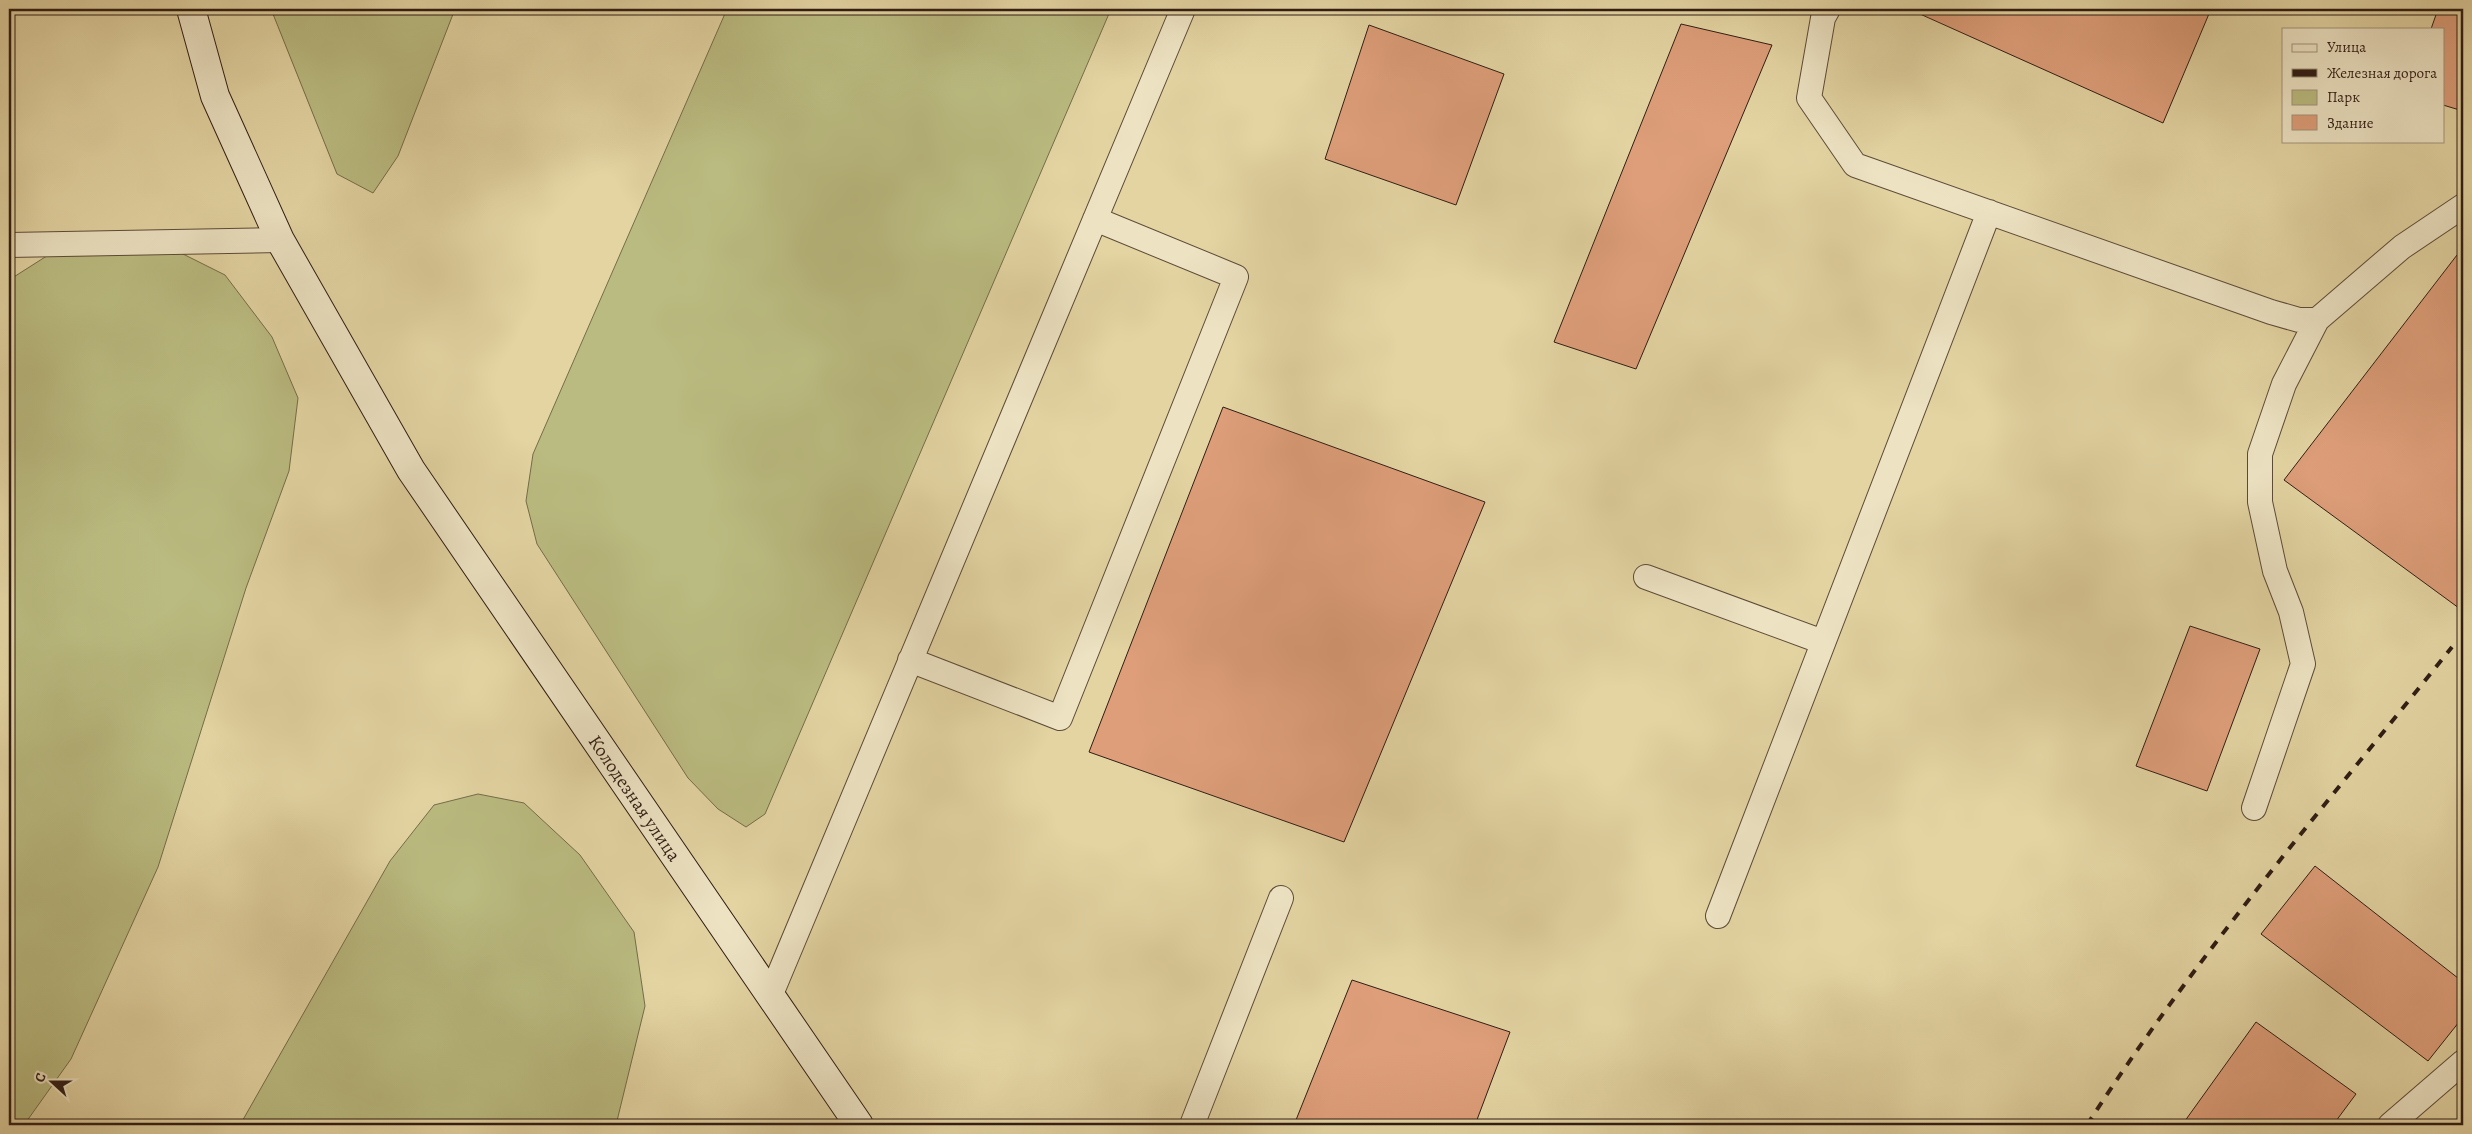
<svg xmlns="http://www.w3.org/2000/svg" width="2472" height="1134" font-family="Alegreya,serif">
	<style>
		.green { fill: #babb80; stroke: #756c4a }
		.building { fill: #dd9e79; stroke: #301d15 }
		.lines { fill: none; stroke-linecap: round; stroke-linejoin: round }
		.service-casing { stroke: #5d4b38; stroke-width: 26 }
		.secondary-casing { stroke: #301d15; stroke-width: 30 }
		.service { stroke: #ede3c3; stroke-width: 24 }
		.secondary { stroke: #ede3c3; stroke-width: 28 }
		.rail { stroke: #301d15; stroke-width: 4; stroke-dasharray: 9 9; stroke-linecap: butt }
		.labels { text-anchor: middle; stroke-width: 4.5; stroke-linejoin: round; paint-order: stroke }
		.street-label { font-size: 19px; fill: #301d15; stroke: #ede3c3 }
	</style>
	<rect width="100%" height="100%" fill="#e3d4a2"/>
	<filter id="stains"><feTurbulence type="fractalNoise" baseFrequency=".004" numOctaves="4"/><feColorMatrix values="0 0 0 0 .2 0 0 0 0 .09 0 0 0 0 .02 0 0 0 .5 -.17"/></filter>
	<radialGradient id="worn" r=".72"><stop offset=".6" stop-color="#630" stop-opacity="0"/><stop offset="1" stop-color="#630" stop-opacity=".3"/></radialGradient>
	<!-- green -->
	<path class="green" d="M271,9H455L398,156L373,193L337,174Z
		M727,9H1111L765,814L746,827L718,809L688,778L537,544L526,501L533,454Z
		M157,241L225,275L272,337L298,398L289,471L246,588L158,867L71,1059L24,1125H9V280L53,252Z
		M478,794L524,803L580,855L634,932L645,1006L616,1125H240L390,861L434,805Z"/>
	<!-- building -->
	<path class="building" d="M1921,9H2211L2163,123L1920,14Z
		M2438,9H2463V111L2443,105V29H2431Z
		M1681,24L1772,45L1636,369L1554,342Z
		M1369,25L1504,74L1456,205L1325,159Z
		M2457,255L2463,260V611L2284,480Z
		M1223,407L1485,502L1344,842L1089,752Z
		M2190,626L2260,649L2207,791L2136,766Z
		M2315,866L2463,982V1017L2428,1061L2261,934Z
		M1352,980L1510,1032L1475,1125H1294Z
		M2256,1022L2356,1094L2333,1125H2182Z"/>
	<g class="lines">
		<!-- service casing -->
		<g class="service-casing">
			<path id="service" d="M1828,9L1823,18L1809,98L1855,165L2271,312L2299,320H2317L2402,247L2463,206
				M9,245L280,240
				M1646,577L1823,642
				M910,660L1060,718L1236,277L1095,219
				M2254,808L2303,664L2291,612L2275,571L2260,502V454L2284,384L2317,320
				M1718,916L1989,212
				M771,994L1183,9
				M1192,1125L1281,898
				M2390,1125L2463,1062"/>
		</g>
		<!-- secondary casing -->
		<g class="secondary-casing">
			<g id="secondary">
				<path id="s1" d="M191,9L215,96L280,240L411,470L859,1125"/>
			</g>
		</g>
		<!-- service -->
		<use href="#service" class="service"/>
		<!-- secondary -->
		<use href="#secondary" class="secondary"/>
		<!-- rail -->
		<path class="rail" d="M2087,1125C2195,957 2327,803 2452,647"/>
	</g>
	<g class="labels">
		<!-- street labels -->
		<g class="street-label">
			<text dy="7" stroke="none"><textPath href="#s1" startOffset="910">Колодезная улица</textPath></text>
		</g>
	</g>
	<!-- margin -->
	<rect width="2472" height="1134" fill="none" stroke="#e3d4a2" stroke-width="30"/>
	<rect x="10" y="10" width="2452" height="1114" fill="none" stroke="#301d15" stroke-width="2.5"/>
	<rect x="15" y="15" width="2442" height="1104" fill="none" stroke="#301d15"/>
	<!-- legend -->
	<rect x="2282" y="28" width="162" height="115" fill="#ede3c3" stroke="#a1947d"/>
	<rect x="2292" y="44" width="25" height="8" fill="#ede3c3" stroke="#a1947d"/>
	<text x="2327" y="52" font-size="15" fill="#301d15">Улица</text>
	<rect x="2292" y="69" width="25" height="8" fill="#301d15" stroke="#a1947d"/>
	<text x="2327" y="78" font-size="15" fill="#301d15">Железная дорога</text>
	<rect x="2292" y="90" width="25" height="15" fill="#babb80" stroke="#a1947d"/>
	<text x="2327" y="102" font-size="15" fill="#301d15">Парк</text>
	<rect x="2292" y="115" width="25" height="15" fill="#dd9e79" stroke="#a1947d"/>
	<text x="2327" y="128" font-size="15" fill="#301d15">Здание</text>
	<!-- north arrow -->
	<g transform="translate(52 1082) rotate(291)" stroke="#ede3c3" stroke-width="4" paint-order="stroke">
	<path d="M0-4L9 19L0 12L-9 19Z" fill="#301d15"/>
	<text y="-8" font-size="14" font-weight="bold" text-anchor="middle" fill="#301d15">С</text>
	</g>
	<rect width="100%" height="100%" filter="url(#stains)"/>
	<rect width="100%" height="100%" fill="url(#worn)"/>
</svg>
